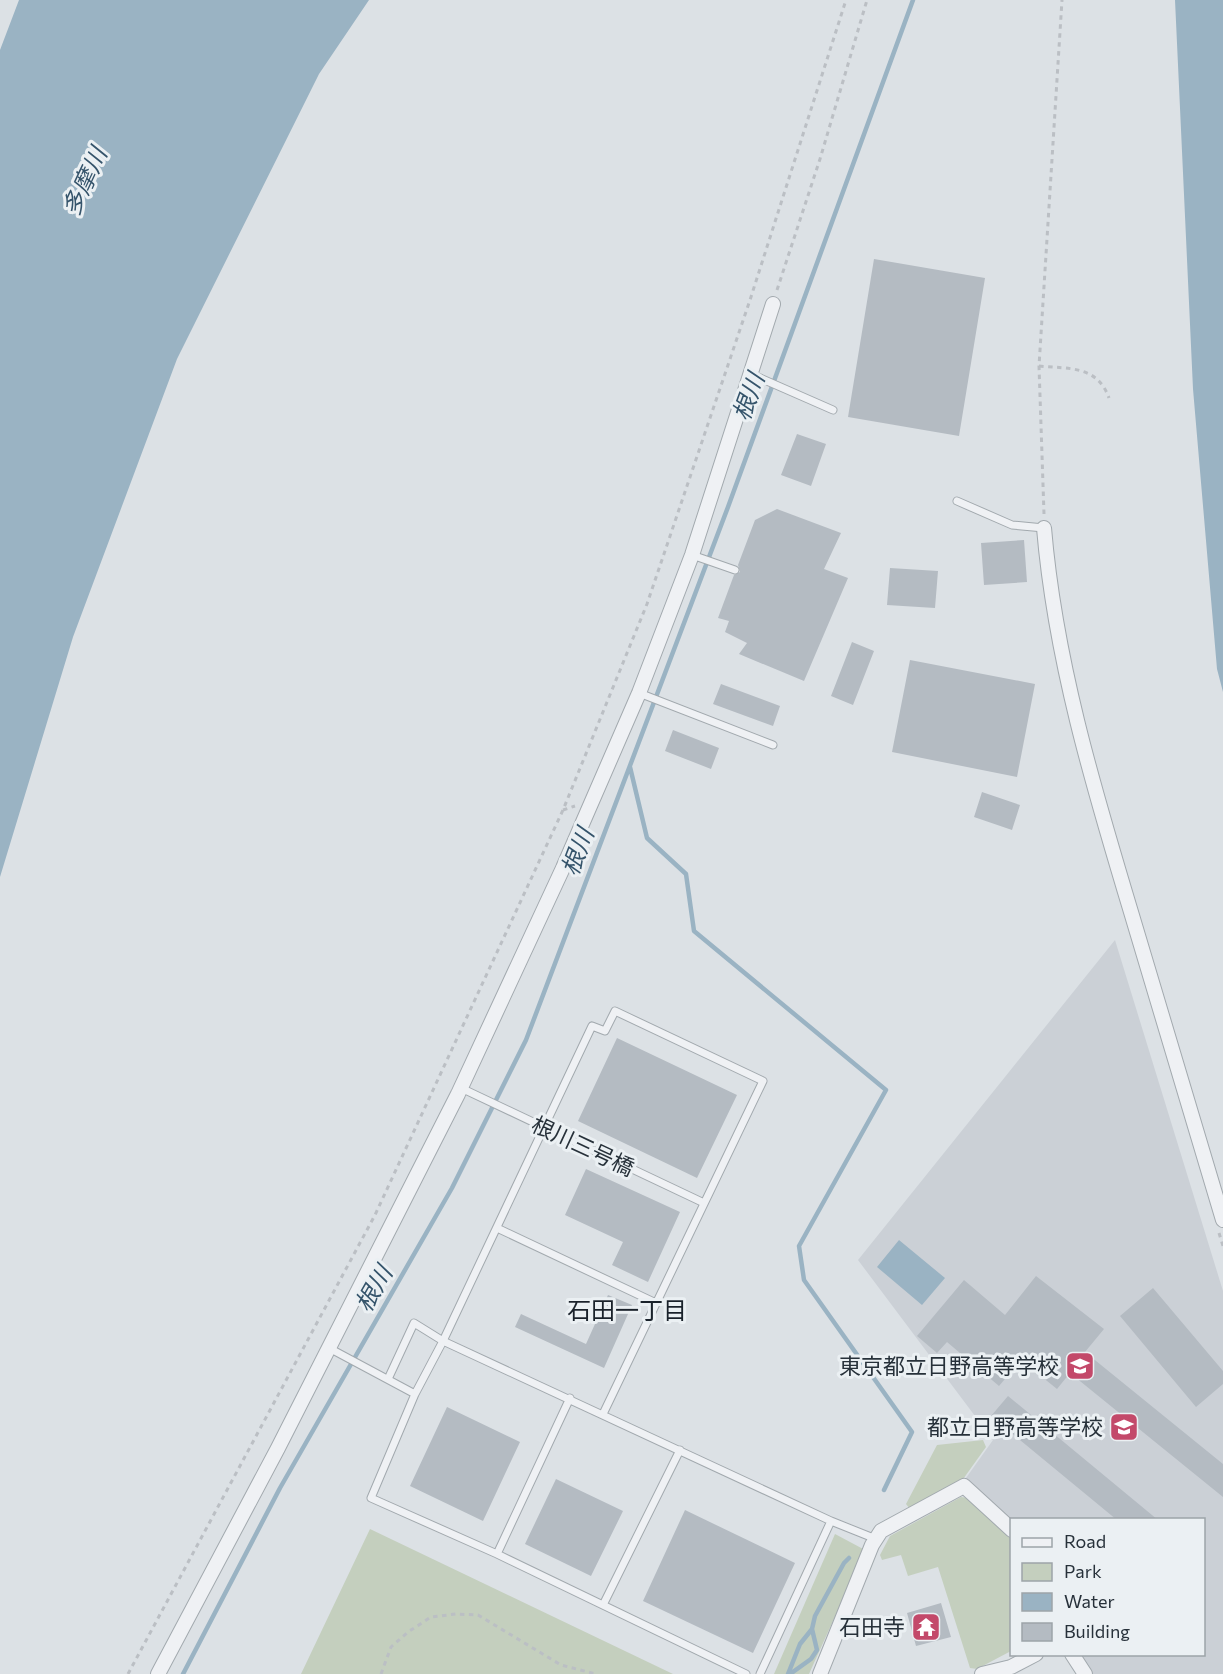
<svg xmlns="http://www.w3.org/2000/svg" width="1223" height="1674" font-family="Commissioner,'Noto Sans JP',sans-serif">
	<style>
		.built { fill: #cbd0d6 }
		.green { fill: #c4cfbe }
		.water { fill: #9ab3c3 }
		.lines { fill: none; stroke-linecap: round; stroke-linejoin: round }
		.stream { stroke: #9ab3c3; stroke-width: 4.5 }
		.building { fill: #b4bbc2 }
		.lane-casing { stroke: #a2a9ae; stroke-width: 9 }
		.street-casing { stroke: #a2a9ae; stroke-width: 16 }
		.path { stroke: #bbbfc4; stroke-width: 3; stroke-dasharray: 4.5 4.5; stroke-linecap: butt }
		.lane { stroke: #eff1f4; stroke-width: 7 }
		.street { stroke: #eff1f4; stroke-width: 14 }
		.labels { text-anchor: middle; stroke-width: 6; stroke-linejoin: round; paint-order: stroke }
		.street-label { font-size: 22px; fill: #27313a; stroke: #ebf0f3 }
		.poi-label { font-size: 22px; fill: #27313a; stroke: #ebf0f3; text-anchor: end }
		.water-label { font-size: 24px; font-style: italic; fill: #35546b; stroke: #ebf0f3 }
		.neighbourhood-label { font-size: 24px; fill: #1a222b; stroke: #ebf0f3 }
	</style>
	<rect width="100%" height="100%" fill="#dce1e5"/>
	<!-- built -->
	<path class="built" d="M1115,940L1223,1291V1674H1091L1078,1655L1204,1654V1520H1012L966,1478L993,1440L858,1260Z"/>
	<!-- green -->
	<path class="green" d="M983,1440L986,1447L961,1482L910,1509L906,1504L937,1445Z
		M961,1497L969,1498L1011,1537V1651L977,1669L970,1668L938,1567L908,1576L901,1555L882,1560L880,1555L890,1536Z
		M370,1529L673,1674H301Z
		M835,1534L865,1550L809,1674H774Z"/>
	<!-- water -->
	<path class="water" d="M19,0H369L319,74L177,359L73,637L0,877V50Z
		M1175,0H1223V692L1217,669L1193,389Z
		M899,1240L945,1278L922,1305L877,1267Z"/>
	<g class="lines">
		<!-- stream -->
		<path class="stream" d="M630,767L647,838L686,874L694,931L886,1090L799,1246L804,1280L912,1432L884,1490
			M183,1674L280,1488L452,1188L526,1040L728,507L913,0
			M788,1674L800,1644L812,1629L815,1616L844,1563L849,1558
			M790,1674L811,1659L817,1650L812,1629"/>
	</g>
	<!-- building -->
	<path class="building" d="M874,259L985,278L959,436L848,417Z
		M797,434L826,444L811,486L781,475Z
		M777,509L841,533L824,569L848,578L804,681L739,654L747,643L725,632L729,621L718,618L734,575L740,572L738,565L755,520Z
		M1024,540L1027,582L984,585L981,543Z
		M890,568L938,571L935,608L887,605Z
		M852,642L874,651L853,705L831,696Z
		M910,660L1035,684L1017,777L892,752Z
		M721,684L780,706L773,726L713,704Z
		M673,730L719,748L711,769L665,751Z
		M982,792L1020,805L1012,830L974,817Z
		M617,1038L737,1095L697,1178L578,1121Z
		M586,1169L680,1212L648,1282L612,1265L623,1242L565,1215Z
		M1036,1276L1104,1329L1085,1352L1223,1464V1497L1070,1373L1057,1389L1021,1360L999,1386L947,1342L937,1353L917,1336L964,1280L1005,1315Z
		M1153,1288L1223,1371V1384L1196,1407L1120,1316Z
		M608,1295L632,1305L604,1368L515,1327L521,1314L586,1344Z
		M1008,1396L1158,1520H1117L991,1416Z
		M447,1407L520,1442L483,1521L410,1486Z
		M556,1479L623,1511L591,1576L525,1544Z
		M685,1510L795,1563L753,1653L643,1601Z
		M941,1603L951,1637L916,1646L907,1613Z"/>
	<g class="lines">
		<!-- lane casing -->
		<g class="lane-casing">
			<path id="lane" d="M751,374L833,410
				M957,501L1012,525L1044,528
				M692,555L735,570
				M639,693L773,745
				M461,1088L704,1203
				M497,1228L656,1303
				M329,1348L415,1394L443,1341L592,1026L605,1031L615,1011L763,1081L603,1414
				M388,1379L414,1323L443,1341L831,1521L760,1674
				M415,1394L371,1498L497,1554L746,1674
				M831,1521L876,1539
				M497,1554L570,1398
				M603,1605L680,1450"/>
		</g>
		<!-- street casing -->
		<g class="street-casing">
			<path id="street" d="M1044,528C1055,659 1093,786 1131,912C1162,1014 1192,1117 1223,1220
				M1072,1654L1085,1674
				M158,1674L278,1448L458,1094L563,868L639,693L692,555L773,304
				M820,1674L872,1545L881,1531L964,1486L1012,1530
				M982,1674L1011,1667L1036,1654"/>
		</g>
		<!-- path -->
		<path class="path" d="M777,290L820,159L867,0
			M1039,366C1069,369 1097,365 1109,398
			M1044,514L1039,366L1062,0
			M563,810L575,806
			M1219,1233L1223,1246
			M128,1674L375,1215L563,810L647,604L750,300L846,0
			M381,1674L391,1647L408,1632L431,1617L456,1614L478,1615L561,1665L596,1674"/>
		<!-- lane -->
		<use href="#lane" class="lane"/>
		<!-- street -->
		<use href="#street" class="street"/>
	</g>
	<!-- icons -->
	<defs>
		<g id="school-square" transform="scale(1.5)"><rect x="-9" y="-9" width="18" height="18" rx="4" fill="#c3496a" stroke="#ebf0f3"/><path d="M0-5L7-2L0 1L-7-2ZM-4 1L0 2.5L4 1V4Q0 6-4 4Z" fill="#fff"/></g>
		<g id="temple-square" transform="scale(1.5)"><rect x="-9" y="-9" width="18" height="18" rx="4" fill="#c3496a" stroke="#ebf0f3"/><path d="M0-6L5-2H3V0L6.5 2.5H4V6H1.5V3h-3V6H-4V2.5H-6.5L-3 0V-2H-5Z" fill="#fff"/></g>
	</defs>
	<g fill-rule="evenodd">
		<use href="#school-square" x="1080" y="1366"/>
		<use href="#school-square" x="1124" y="1427"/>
		<use href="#temple-square" x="926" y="1627"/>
	</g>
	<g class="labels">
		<!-- street labels -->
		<g class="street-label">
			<text transform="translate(583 1146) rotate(25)" y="8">根川三号橋</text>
		</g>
		<!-- poi labels -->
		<g class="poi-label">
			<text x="1059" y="1374">東京都立日野高等学校</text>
			<text x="1103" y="1435">都立日野高等学校</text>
			<text x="905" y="1635">石田寺</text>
		</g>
		<!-- water labels -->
		<g class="water-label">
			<text transform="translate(85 182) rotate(-65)" y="8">多摩川</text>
			<text transform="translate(749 397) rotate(-70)" y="8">根川</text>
			<text transform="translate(578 852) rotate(-69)" y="8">根川</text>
			<text transform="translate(374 1289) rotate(-60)" y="8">根川</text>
		</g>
		<!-- neighbourhood labels -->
		<g class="neighbourhood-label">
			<text x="627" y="1319">石田一丁目</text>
		</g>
	</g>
	<!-- legend -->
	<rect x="1010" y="1518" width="195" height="138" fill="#ebf0f3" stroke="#9da4a9" stroke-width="1.5"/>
	<rect x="1022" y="1538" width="30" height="9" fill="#eff1f4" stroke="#9da4a9" stroke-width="1.5"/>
	<text x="1064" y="1548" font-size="18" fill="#27313a">Road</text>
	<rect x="1022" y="1563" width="30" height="18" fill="#c4cfbe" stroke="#9da4a9" stroke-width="1.5"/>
	<text x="1064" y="1578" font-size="18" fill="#27313a">Park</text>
	<rect x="1022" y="1593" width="30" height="18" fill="#9ab3c3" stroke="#9da4a9" stroke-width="1.5"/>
	<text x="1064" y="1608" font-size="18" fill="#27313a">Water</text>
	<rect x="1022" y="1623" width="30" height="18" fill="#b4bbc2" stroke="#9da4a9" stroke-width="1.5"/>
	<text x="1064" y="1638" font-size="18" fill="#27313a">Building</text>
</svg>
